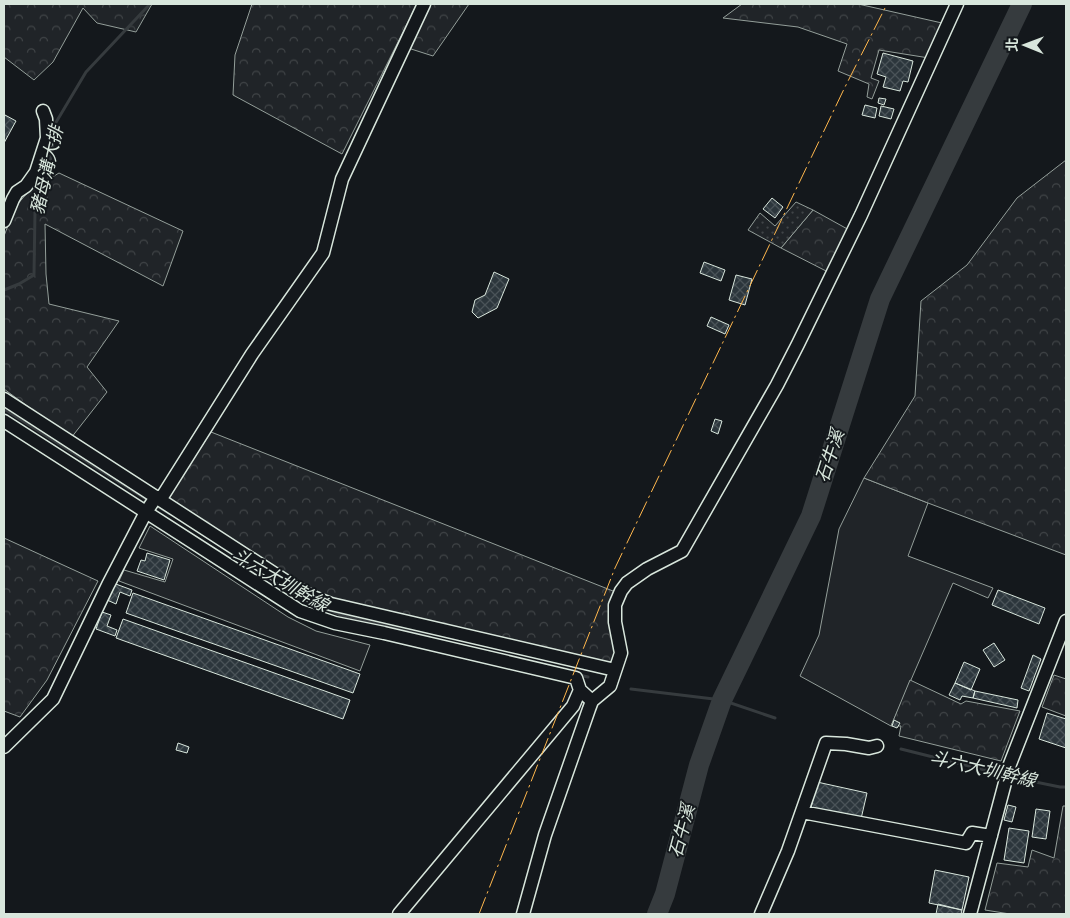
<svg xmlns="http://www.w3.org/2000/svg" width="1070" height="918" font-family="'Archivo Narrow','Noto Sans TC',sans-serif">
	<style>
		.grass { fill: #202428; stroke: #939e99 }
		.forest { fill: url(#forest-crowns); stroke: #939e99 }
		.garden { fill: url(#garden-dots); stroke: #939e99 }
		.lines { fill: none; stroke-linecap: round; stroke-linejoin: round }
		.stream { stroke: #363b3e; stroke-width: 3 }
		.river { stroke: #363b3e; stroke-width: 20 }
		.building { fill: url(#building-cross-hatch); stroke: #d8e6dc }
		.minor-casing { stroke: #d8e6dc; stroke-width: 15 }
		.minor { stroke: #14181c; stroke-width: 12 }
		.power { stroke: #ffb74d; stroke-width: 1; stroke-dasharray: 18 4 2.5 4; stroke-linecap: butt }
		.labels { text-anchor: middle; stroke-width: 4; stroke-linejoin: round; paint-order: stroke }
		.water-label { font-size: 18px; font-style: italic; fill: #d8e6dc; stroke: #14181c }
	</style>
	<defs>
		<pattern id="forest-crowns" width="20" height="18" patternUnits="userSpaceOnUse" patternTransform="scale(1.25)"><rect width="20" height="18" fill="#202428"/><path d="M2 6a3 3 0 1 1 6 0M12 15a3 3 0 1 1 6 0" fill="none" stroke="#404447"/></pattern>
		<pattern id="garden-dots" width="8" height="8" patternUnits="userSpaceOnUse" patternTransform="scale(1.25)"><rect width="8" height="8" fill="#202428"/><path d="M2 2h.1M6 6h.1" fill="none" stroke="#404447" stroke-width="1.8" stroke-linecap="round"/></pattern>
		<pattern id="building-cross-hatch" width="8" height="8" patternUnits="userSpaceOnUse" patternTransform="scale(1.25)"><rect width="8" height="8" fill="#2c363c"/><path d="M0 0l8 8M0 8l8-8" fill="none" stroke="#4a5358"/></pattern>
	</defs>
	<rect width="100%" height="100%" fill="#14181c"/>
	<!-- grass -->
	<path class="grass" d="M864,478L928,503L908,556L993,588L988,598L953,583L891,726L800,676L819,635L839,529Z
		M150,526L288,617L316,631L370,645L360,671L119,581L124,570L165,582L173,559L139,548Z"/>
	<!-- forest -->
	<path class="forest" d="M4,4H152L136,32L97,23L83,8L53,62L34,80L4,57Z
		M252,4H417L342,154L233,95L235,55Z
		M430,4H469L433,56L408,48Z
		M742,4H858L942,23L929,58L879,50L871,78L879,81L872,99L867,97L869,84L838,71L847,44L798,27L723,18Z
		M1066,160V555L928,503L864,478L915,396L921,301L967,265L1017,198Z
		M59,173L183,231L163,286L45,224L46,274L49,304L119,321L87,367L107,392L71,438L4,389V236L15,207L29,191Z
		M813,210L851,231L830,273L781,248Z
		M211,432L618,593L615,669L338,602L307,588L166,501Z
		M4,538L98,581L47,680L20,717L4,711Z
		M1054,675L1066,679V716L1042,707Z
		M910,680L961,704L966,701L1020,711L1001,761L899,736L901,726H891Z
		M1063,806H1066V914H1010L985,910L997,863L1028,867L1032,850L1054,858Z"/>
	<!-- garden -->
	<path class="garden" d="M796,202L813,210L781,248L748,230L760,213L775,226Z"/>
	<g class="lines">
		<!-- stream -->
		<path class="stream" d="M4,290L19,284L34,275L35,211L48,181L55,124L86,72L150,4
			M4,409L149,501
			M154,504L170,514
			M327,609L340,615L430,637
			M579,675L588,677
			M631,689L722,700L775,718
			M901,749L1005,775
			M1011,777L1060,787H1066"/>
		<!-- river -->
		<path class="river" d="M657,914L665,894L699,765L722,700L811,516L880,299L1022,4"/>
	</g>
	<!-- building -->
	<path class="building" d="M883,53L913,61L908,82L903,81L900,91L883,87L886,77L877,74Z
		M879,98L886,99L884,105L878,103Z
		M865,105L877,108L875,118L862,115Z
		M881,106L894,109L891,119L879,116Z
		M5,115L16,121L4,143V117Z
		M772,198L783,207L775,218L763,209Z
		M704,262L725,270L721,281L700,273Z
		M494,272L509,279L497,308L478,318L472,312L475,300L485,295Z
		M736,275L752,279L745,305L729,300Z
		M711,317L729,325L725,334L707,326Z
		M715,419L722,421L718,434L711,431Z
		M147,553L170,560L164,580L137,571L141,560L145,561Z
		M113,583L132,590L130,596L120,592L116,604L107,600Z
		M998,590L1045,608L1039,624L992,605Z
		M133,593L360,674L353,693L126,613Z
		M102,612L111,615L107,626L117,630L115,636L96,629Z
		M123,619L350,700L343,719L116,638Z
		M994,643L1005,660L994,667L983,650Z
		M1033,655L1041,659L1029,691L1021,688Z
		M964,662L980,669L971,690L955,683Z
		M955,683L975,691L973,698L962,696L960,700L949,695Z
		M975,691L1018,700L1017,708L973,698Z
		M1047,713L1066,719V748L1039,739Z
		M894,720L900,723L897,728L892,726Z
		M178,743L189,747L187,753L176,750Z
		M817,782L867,793L861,819L811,808Z
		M1008,805L1016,807L1012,822L1004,820Z
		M1036,809L1050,811L1046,839L1032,837Z
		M1009,828L1029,831L1024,863L1004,860Z
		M935,870L969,877L962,910L929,903Z
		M938,904L962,910L961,914H936Z"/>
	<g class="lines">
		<!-- minor casing -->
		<g class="minor-casing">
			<path id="minor" d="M4,221L13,199L17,192L26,186L36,172L47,138L46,119L43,111
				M4,399L295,587L313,597L331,604L615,670
				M4,421L300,611L335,623L384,633L576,678L580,690L592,701
				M4,747L53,699L108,585L146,512L156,497H162L252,354L323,253L342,179L424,4
				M802,812L966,843L972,833L991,836
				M399,914L573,706L580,690
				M523,914L545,835L589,709L592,701L610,686L621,653L615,622V605L621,591L627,583L647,569L682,551L777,385L798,344L861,215L957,4
				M761,914L788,851L826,743L846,744L869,748L877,746
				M970,914L1010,764L1066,621"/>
		</g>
		<!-- minor -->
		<use href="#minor" class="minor"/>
		<!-- power -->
		<path class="power" d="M479,914L615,568L844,89L887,4"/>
	</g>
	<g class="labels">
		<!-- water labels -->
		<g class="water-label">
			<text transform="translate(47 170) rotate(-77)" y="6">豬母溝大排</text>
			<text transform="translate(830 456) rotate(-72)" y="6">石牛溪</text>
			<text transform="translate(280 580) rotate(30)" y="6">斗六大圳幹線</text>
			<text transform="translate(983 769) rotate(13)" y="6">斗六大圳幹線</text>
			<text transform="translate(682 831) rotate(-75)" y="6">石牛溪</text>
		</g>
	</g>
	<!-- border -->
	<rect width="1070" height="918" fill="none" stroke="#d8e6dc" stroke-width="10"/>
	<!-- north arrow -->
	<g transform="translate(1025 45) rotate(271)" stroke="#14181c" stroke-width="4" paint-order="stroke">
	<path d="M0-4L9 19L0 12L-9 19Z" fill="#d8e6dc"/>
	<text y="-8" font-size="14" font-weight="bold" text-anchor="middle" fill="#d8e6dc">北</text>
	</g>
</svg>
